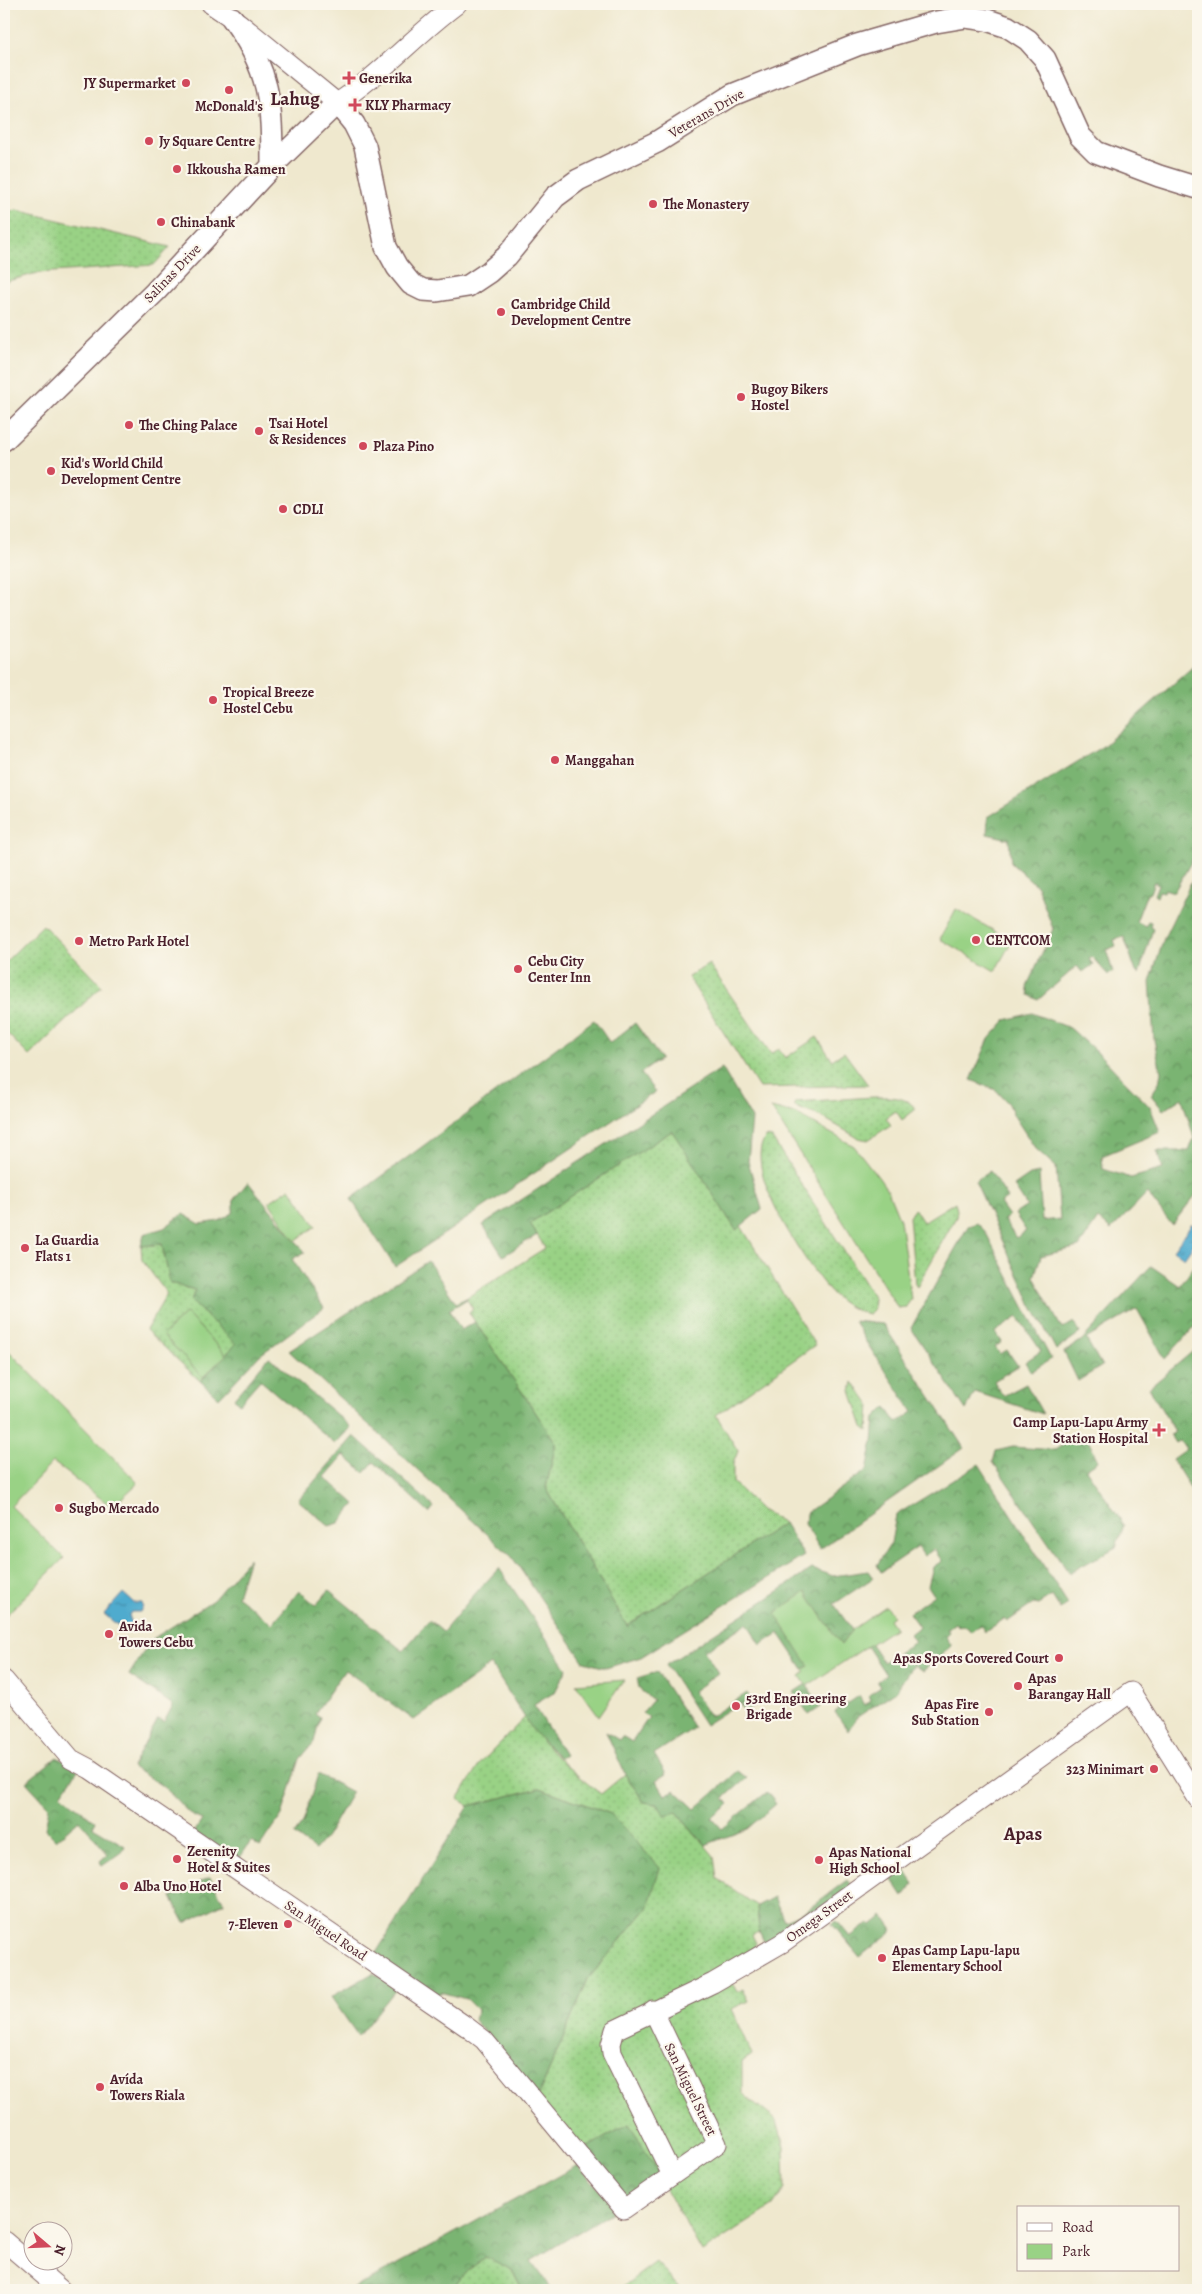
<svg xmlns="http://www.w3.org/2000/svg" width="1202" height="2294" font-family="Alegreya,serif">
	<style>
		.grass { fill: url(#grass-dots); stroke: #727858 }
		.forest { fill: url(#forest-crowns); stroke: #626a4e }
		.green { fill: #99d285; stroke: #727858 }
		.water { fill: url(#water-ripples); stroke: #4d657c }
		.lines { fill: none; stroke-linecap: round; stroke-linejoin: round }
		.secondary-casing { stroke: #846564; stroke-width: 21 }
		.primary-casing { stroke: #846564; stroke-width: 24 }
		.secondary { stroke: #fff; stroke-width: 19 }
		.primary { stroke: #fff; stroke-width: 21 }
		.poi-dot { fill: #d1495b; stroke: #fbf7ec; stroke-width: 2 }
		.labels { text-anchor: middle; stroke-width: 4.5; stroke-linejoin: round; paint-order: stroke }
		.poi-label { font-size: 14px; font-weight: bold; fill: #4a1f2b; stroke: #fbf7ec; text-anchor: start }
		.street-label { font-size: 14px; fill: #4a1f2b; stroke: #fbf7ec }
		.district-label { font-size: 19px; font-weight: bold; fill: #4a1f2b; stroke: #fbf7ec }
	</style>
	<defs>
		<pattern id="grass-dots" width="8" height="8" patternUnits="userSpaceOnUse" patternTransform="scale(1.25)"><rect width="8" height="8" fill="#99d285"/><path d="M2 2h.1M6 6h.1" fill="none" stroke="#85b473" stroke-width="1.8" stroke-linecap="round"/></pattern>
		<pattern id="forest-crowns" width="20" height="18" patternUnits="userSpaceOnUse" patternTransform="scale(1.25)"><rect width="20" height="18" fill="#7ab472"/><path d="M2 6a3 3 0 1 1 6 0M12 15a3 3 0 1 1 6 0" fill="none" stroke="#66925e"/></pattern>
		<pattern id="water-ripples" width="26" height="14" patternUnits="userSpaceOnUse" patternTransform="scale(1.25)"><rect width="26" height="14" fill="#50abce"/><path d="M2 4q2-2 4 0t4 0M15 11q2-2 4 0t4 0" fill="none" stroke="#448ba7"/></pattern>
	</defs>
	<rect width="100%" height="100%" fill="#fbf7ec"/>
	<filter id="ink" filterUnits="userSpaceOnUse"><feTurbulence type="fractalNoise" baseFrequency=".02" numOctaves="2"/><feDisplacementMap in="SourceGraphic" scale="10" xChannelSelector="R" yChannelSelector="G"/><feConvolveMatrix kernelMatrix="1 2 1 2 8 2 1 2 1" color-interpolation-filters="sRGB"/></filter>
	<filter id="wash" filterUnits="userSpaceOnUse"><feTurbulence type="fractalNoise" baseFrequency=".0096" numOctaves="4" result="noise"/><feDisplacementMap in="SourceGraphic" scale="20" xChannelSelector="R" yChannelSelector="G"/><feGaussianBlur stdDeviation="1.12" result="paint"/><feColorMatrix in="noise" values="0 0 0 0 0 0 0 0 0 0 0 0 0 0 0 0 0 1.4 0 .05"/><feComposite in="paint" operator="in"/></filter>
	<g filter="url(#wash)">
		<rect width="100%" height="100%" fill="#efe8ce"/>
		<!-- grass -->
		<path class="grass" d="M17,210L170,247L154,265L38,273L4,282V213Z
			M43,925L102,986L29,1056L4,1030V963Z
			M709,964L771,1054L779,1049L785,1058L817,1037L832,1060L844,1052L868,1085L759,1088L688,977Z
			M873,1097C889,1097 905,1095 916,1109L902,1120L896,1111L886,1118L891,1125L868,1140L858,1138L822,1117L795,1107V1102Z
			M672,1130L736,1230L741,1226L815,1345L716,1415L738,1451L733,1464V1482L761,1510L784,1523L627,1626L546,1488L556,1443L475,1322L469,1312L473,1309L466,1298L545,1248L530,1223Z
			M766,1137L772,1138L874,1298L873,1310L869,1314C854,1312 836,1300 827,1288C806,1263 740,1167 766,1137Z
			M955,1202L957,1210L956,1217L917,1287L915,1284L909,1217L914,1208L923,1222Z
			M162,1244L170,1283L195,1290L191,1301L237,1344L226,1355L186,1313L163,1335L203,1377L200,1381L146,1330L167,1294L142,1260L141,1246Z
			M853,1382L870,1405L868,1431L863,1427L851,1391Z
			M525,1717C544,1748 572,1772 601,1794L625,1774L644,1802L657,1804L677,1812L714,1856L717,1878L757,1906L759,1931L752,1935L756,1943L748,1958L731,1967L732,1983L737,1992L743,1989L749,2001L731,2009L752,2055L742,2062V2093L777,2121L784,2146L785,2188L773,2206L702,2252L629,2124L579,2152L537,2099L588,1979L648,1907L611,1814L540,1788L469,1806L458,1799L480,1764Z
			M486,2256L512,2270L523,2290H451L467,2270Z
			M656,2262L681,2290H618Z"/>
		<!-- forest -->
		<path class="forest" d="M1198,662V850L1174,892L1164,889L1163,892L1159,891L1157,897L1154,895L1158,884L1154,882L1150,893H1147L1136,922L1146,926L1148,921L1151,922L1150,927L1153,929L1139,974L1136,972L1124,937L1114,940L1116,946L1106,950L1113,972L1108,975L1092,957L1089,959L1093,965L1082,972L1077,966L1038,1000L1029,995L1027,986L1053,929L1037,886L1011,863L1009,839L987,834L988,817L1103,746Z
			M1198,874V1192L1172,1225L1147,1193L1111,1230L1098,1219L1079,1247L1041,1256L1034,1277L1062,1329L1074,1322L1080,1333L1056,1350L1031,1303L975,1181L990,1171L1008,1198L1000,1203L1009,1216L1004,1220L1016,1238L1026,1231L1015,1214L1027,1206L1014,1186L1030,1175L1039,1173L1042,1221L1060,1219L1056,1167L1035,1148L1014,1116L1009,1104L996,1090L971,1080L989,1039L1006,1020L1032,1013L1070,1028L1097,1052L1150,1107L1160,1132L1102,1156L1103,1169L1131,1178L1163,1169L1157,1151H1189L1194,1138L1182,1098L1163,1110L1151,1095L1159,1083L1161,1072L1154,1040L1150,982L1164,938L1191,882Z
			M594,1020L610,1043L635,1023L661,1059L641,1073L655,1092L395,1267L351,1199Z
			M722,1068L752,1119L748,1161L762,1209L736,1230L672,1131L530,1223L537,1235L503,1256L483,1225Z
			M248,1182L305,1252L292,1259L324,1308L260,1355L219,1398L200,1381L236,1344L191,1301L195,1290L170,1283L162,1244L141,1246L144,1234L164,1228L183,1214L200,1224L219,1221L233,1213L234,1199Z
			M977,1223L985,1231L1051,1359L1031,1372L1025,1362L1041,1351L1018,1317L995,1332L1002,1342L995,1347L1000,1354L1007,1350L1018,1366L994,1381L1003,1396L1026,1384L1043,1414L975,1392L966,1410L911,1328L968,1226Z
			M428,1261L456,1303L466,1298L467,1299L449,1310L461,1330L475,1322L556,1443L546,1488L627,1626L784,1523L804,1556L641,1657L606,1668L584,1662L512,1557L289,1351Z
			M1198,1261V1323L1165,1359L1137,1309L1086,1339L1102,1366L1078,1381L1064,1352L1082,1340L1151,1266L1180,1286Z
			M854,1321L883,1324L964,1448L820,1549L805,1524L806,1513L867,1470L873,1441L875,1418L886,1407L897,1423L913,1412L866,1342Z
			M1198,1347V1487L1192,1491L1172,1459L1186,1449L1180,1440L1175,1443L1170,1435L1175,1432L1149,1388Z
			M269,1357L351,1427L335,1444L260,1380L239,1404L234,1398Z
			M354,1436L434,1507L429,1513L374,1462L364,1473L344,1455L325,1477L355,1504L339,1523L329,1526L298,1500Z
			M1086,1436L1098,1461L1086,1469L1124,1525L1116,1547L1069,1573L993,1462L996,1451L1013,1447L1055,1450L1074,1438Z
			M979,1464L1068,1604L1060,1609L1052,1596L1038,1605L1033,1604L1007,1622L1004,1619L985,1632L980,1625L971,1632L967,1627L966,1628L963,1625L959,1627L955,1623L947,1629L949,1632L945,1636L952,1646L923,1671L913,1665L896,1691L856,1718L848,1731L835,1712L859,1696L864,1705L871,1700L869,1695L881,1687L877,1681L886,1675L867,1646L871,1644L884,1663L915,1642L910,1634L919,1627L909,1613L934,1595L928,1586L933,1567L942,1561L934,1549L924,1556L918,1547L881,1572L877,1565L891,1543L896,1515Z
			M249,1558L237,1596L272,1624L299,1591L316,1605L329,1590L403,1651L429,1620L443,1632L472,1597L499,1568L567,1669L555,1692L534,1705L565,1755L560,1758L534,1732L491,1665L414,1720L345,1670L315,1713L320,1717L314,1742L300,1759L282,1815L260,1847L251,1841L237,1862L194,1833L202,1820L192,1816L164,1787L132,1767L158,1719L164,1722L173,1705L129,1675L151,1640L213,1600Z
			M812,1569L833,1576L868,1571L873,1578L834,1604L852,1630L841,1645L806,1593L809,1666L803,1669L779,1633L761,1645L747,1623L704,1651L718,1673L693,1691L710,1717L747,1693L755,1706L745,1712L739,1703L705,1725L666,1665Z
			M657,1672L694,1728L654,1754L666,1774L656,1780L665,1795L675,1790L695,1809L738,1771L747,1778L724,1798L729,1804L712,1818L722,1829L767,1792L776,1804L747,1829L705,1845L677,1812L665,1815L657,1804L644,1802L625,1774L606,1732L619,1740L622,1736L632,1742L649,1717L642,1713L653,1700L639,1689L637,1678Z
			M806,1684L821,1707L809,1715L794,1692Z
			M57,1757L78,1770L61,1794L95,1821L93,1827L125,1846L121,1853L102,1866L100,1861L108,1854L79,1820L56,1840L45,1829L49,1807L26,1782Z
			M318,1774L352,1792L326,1837L315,1850L294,1835L303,1823Z
			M540,1788L611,1814L660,1868L648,1907L588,1979L537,2099L474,2020L477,2010L466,1999L440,1992L437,2002L374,1956L469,1806Z
			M901,1864L914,1884L903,1897L888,1874Z
			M210,1877L224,1903L185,1923L171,1897Z
			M847,1880L853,1887L766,1946L759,1931L757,1906L774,1897L784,1920L804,1912Z
			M883,1916L893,1930L860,1957L832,1924L837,1921L850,1937L869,1923L872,1925Z
			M373,1973L398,1987L358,2036L331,1997Z
			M629,2124L661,2177L631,2195H618L579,2152Z
			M578,2165L617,2209L531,2261L553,2290H523L512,2270L486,2257L467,2271L451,2290H351Z"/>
		<!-- green -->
		<path class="green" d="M956,909L1012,941L995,971L940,939Z
			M771,1108L796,1114L854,1146L879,1178L888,1191L900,1220L911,1299L906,1307L898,1308Z
			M290,1188L316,1226L295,1241L269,1202Z
			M186,1313L226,1355L203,1377L163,1335Z
			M4,1346L138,1483L112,1507L53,1462L11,1506L64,1558L4,1617Z
			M806,1592L841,1645L852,1630L886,1606L893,1616L889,1619L895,1628L807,1686L800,1676L805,1672L803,1669L809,1666L775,1613Z
			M624,1680L599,1716L576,1684Z"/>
		<!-- water -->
		<path class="water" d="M1192,1224L1198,1228V1238L1184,1258L1173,1250Z
			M123,1593L134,1603H142L143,1606L140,1612H131L129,1615L132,1624L126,1632L104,1614Z"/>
	</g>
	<g filter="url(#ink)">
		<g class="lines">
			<!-- secondary casing -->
			<g class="secondary-casing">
				<path id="secondary" d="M211,4L239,23L337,103C381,75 415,35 457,4
					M4,1680L71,1759L90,1769L467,2027L484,2040L624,2209L717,2144L653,2010
					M672,2175L612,2053L611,2044L615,2030L713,1983L782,1943L1131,1692L1198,1799
					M4,2241L61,2290"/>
			</g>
			<!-- primary casing -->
			<g class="primary-casing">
				<path id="primary" d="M232,18C270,69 272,104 272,166
					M4,440L155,292L272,166L337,103L354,124L365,146L386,247L397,267L411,284L423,290L437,291L468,286L489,272L507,256L555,197L578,180L657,142L732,95L857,45L936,22L966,17L987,20L1008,27L1028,40L1045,59L1080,136L1096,152L1159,176L1198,188"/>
			</g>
			<!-- secondary -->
			<use href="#secondary" class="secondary"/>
			<!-- primary -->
			<use href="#primary" class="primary"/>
		</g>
	</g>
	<!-- markers -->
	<g class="poi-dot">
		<path d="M346.5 70.5h5v5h5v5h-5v5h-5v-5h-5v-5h5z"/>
		<circle cx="186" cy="83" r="5"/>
		<circle cx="229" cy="90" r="5"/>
		<path d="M352.5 97.5h5v5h5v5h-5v5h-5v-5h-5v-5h5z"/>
		<circle cx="149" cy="141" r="5"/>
		<circle cx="177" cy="169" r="5"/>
		<circle cx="653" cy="204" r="5"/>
		<circle cx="161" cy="222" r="5"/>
		<circle cx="501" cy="312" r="5"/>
		<circle cx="741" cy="397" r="5"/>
		<circle cx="129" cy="425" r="5"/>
		<circle cx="259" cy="431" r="5"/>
		<circle cx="363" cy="446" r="5"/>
		<circle cx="51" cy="471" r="5"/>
		<circle cx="283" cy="509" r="5"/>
		<circle cx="213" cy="700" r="5"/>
		<circle cx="555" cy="760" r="5"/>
		<circle cx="976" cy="940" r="5"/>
		<circle cx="79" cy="941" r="5"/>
		<circle cx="518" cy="969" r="5"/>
		<circle cx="25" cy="1248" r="5"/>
		<path d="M1156.5 1422.5h5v5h5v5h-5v5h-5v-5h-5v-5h5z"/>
		<circle cx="59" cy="1508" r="5"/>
		<circle cx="109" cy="1634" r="5"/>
		<circle cx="1059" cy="1658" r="5"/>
		<circle cx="1018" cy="1686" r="5"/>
		<circle cx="736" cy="1706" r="5"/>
		<circle cx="989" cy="1712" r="5"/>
		<circle cx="1154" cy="1769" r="5"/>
		<circle cx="177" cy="1859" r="5"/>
		<circle cx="819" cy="1860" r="5"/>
		<circle cx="124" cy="1886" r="5"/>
		<circle cx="288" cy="1924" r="5"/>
		<circle cx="882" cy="1958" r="5"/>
		<circle cx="100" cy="2087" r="5"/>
	</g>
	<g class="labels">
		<!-- poi labels -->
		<g class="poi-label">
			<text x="359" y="83">Generika</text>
			<text x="176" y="88" text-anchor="end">JY Supermarket</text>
			<text x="365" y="110">KLY Pharmacy</text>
			<text x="229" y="111" text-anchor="middle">McDonald's</text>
			<text x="159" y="146">Jy Square Centre</text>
			<text x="187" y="174">Ikkousha Ramen</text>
			<text x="663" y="209">The Monastery</text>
			<text x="171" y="227">Chinabank</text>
			<text x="511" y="309">Cambridge Child<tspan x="511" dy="16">Development Centre</tspan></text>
			<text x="751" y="394">Bugoy Bikers<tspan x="751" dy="16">Hostel</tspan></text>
			<text x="269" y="428">Tsai Hotel<tspan x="269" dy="16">&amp; Residences</tspan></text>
			<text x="139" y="430">The Ching Palace</text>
			<text x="373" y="451">Plaza Pino</text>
			<text x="61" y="468">Kid's World Child<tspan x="61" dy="16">Development Centre</tspan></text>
			<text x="293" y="514">CDLI</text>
			<text x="223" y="697">Tropical Breeze<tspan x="223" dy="16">Hostel Cebu</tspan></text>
			<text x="565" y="765">Manggahan</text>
			<text x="986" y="945">CENTCOM</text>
			<text x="89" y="946">Metro Park Hotel</text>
			<text x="528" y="966">Cebu City<tspan x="528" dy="16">Center Inn</tspan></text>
			<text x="35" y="1245">La Guardia<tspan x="35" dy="16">Flats 1</tspan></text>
			<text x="1148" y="1427" text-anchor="end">Camp Lapu-Lapu Army<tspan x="1148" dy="16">Station Hospital</tspan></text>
			<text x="69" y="1513">Sugbo Mercado</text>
			<text x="119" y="1631">Avida<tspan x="119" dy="16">Towers Cebu</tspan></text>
			<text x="1049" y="1663" text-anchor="end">Apas Sports Covered Court</text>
			<text x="1028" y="1683">Apas<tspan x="1028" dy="16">Barangay Hall</tspan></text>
			<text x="746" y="1703">53rd Engineering<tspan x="746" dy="16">Brigade</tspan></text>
			<text x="979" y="1709" text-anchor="end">Apas Fire<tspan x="979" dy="16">Sub Station</tspan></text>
			<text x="1144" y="1774" text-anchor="end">323 Minimart</text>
			<text x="187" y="1856">Zerenity<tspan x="187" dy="16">Hotel &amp; Suites</tspan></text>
			<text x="829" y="1857">Apas National<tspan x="829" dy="16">High School</tspan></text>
			<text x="134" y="1891">Alba Uno Hotel</text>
			<text x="278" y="1929" text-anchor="end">7-Eleven</text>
			<text x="892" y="1955">Apas Camp Lapu-lapu<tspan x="892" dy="16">Elementary School</tspan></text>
			<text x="110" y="2084">Avída<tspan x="110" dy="16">Towers Riala</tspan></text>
		</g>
		<!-- street labels -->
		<g class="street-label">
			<text transform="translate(706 113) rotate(-30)" y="5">Veterans Drive</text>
			<text transform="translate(172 273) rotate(-46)" y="5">Salinas Drive</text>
			<text transform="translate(819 1916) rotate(-36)" y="5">Omega Street</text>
			<text transform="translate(326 1930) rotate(34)" y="5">San Miguel Road</text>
			<text transform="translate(691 2089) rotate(64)" y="5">San Miguel Street</text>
		</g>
		<!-- district labels -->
		<g class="district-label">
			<text x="295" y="105">Lahug</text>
			<text x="1023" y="1840">Apas</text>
		</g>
	</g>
	<!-- margin -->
	<rect width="1202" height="2294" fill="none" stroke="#fbf7ec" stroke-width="20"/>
	<!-- legend -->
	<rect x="1017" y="2206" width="162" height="65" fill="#fbf7ec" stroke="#b4a19f"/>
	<rect x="1027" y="2223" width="25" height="8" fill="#ffffff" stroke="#b4a19f"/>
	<text x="1062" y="2232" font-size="15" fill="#4a1f2b">Road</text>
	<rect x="1027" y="2244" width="25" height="15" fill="#99d285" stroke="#b4a19f"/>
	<text x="1062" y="2256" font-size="15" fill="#4a1f2b">Park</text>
	<!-- north arrow -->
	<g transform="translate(48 2246) rotate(109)"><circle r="24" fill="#fbf7ec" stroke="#b4a19f"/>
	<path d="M0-4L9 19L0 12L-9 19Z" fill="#d1495b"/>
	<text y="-8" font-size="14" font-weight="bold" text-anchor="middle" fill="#4a1f2b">N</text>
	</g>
</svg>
